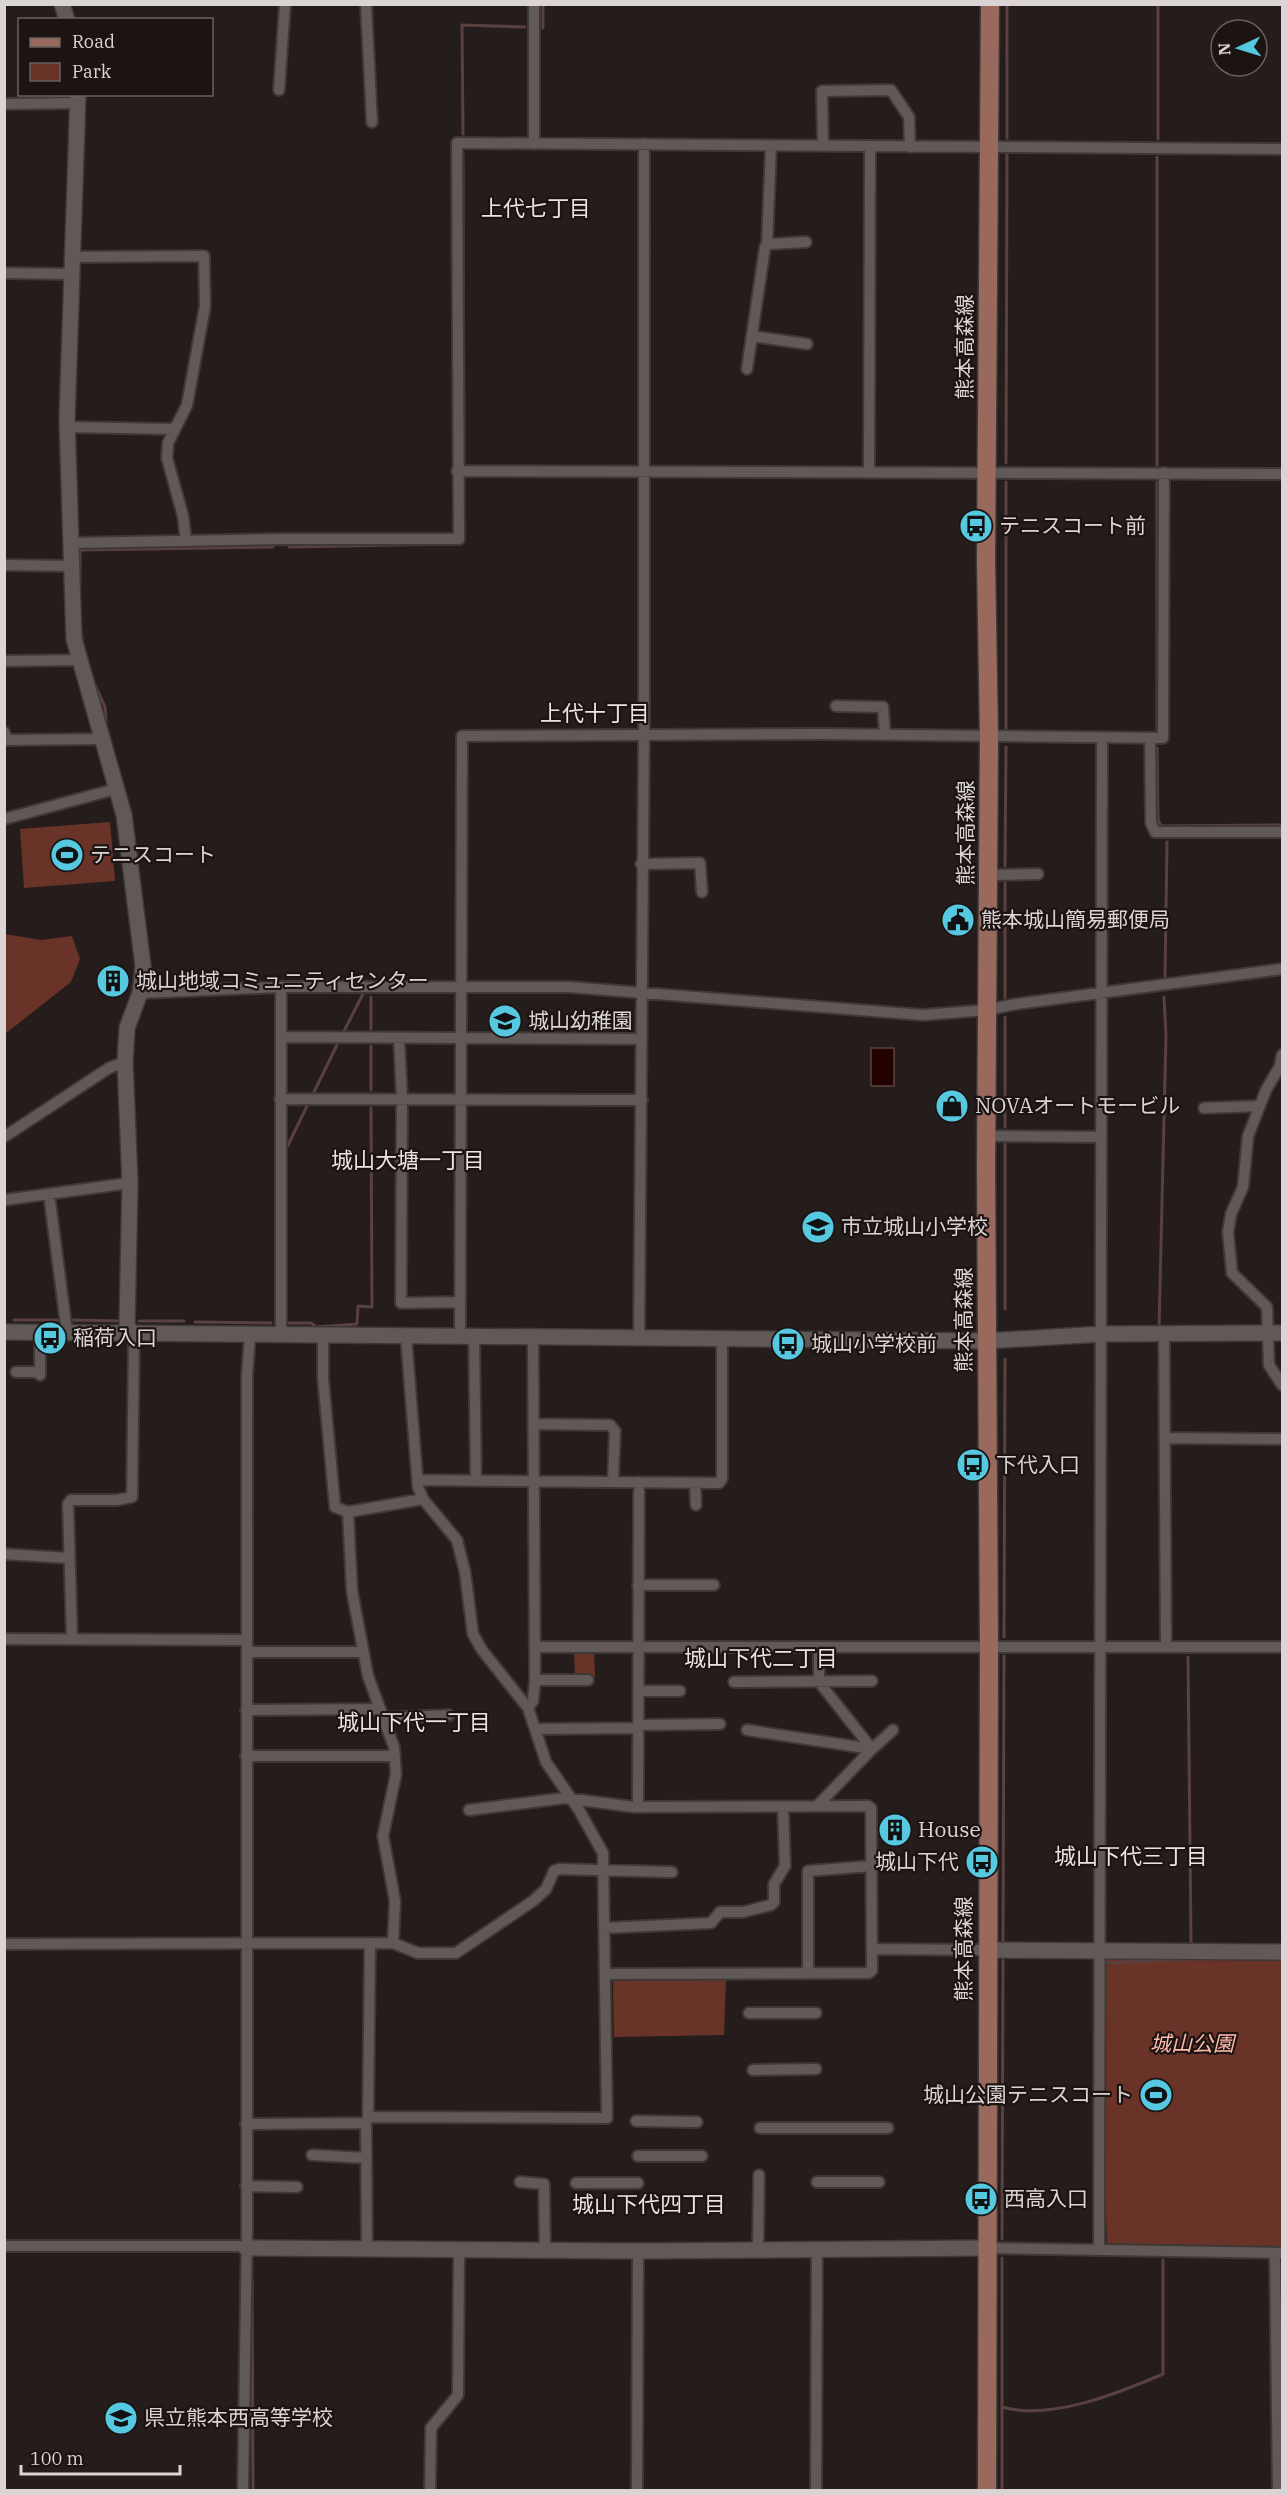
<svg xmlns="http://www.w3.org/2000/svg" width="1287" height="2495" font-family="'IBM Plex Serif','Noto Sans JP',serif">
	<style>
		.green { fill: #693327 }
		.water { fill: #230100; stroke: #5a4140; stroke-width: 1.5 }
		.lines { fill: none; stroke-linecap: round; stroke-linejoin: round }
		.stream { stroke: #5a4140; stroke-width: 3 }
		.street-casing { stroke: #3e3937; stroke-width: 14 }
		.secondary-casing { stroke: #3e3937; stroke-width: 18 }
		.primary-casing { stroke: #3e3937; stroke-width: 21 }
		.street { stroke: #615957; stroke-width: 10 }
		.secondary { stroke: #615957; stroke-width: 15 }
		.primary { stroke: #99695e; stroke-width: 18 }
		.labels { text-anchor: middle; stroke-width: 4.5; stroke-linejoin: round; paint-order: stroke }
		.street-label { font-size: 21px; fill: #dad5d4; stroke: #1b1413 }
		.poi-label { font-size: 21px; fill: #dad5d4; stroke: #1b1413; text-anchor: start }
		.park-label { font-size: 21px; font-style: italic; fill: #febaaa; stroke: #1b1413 }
		.neighbourhood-label { font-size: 22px; fill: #ece2df; stroke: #1b1413 }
	</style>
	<rect width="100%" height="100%" fill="#241d1c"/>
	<!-- green -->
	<path class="green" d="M110,822L115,881L24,888L20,829Z
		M5,934L41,940L72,936L80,959L71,982L5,1034Z
		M594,1651L595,1677L575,1678L574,1652Z
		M1100,1952H1282V2250H1107Z
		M726,1979L724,2035L614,2037L613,1980Z"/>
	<!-- water -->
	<path class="water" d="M871,1048H894V1086H871Z"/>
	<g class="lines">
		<!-- stream -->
		<path class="stream" d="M1158,4V139
			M543,28V4
			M463,134L462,25L525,27
			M1007,138V4
			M463,153L464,461
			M1006,463L1007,155
			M1157,465V157
			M1157,482V731
			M289,547L452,544
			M80,585V550L273,547
			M81,630L83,645
			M93,680L105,707L106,723
			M1006,730V482
			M1157,748L1158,820L1161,826L1282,825
			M1005,866L1006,747
			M1165,977L1167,842
			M371,997V1029
			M1005,998V883
			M1005,1017V1127
			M342,1035L365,990
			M371,1046V1090
			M1005,1144V1309
			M285,1151L339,1041
			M14,1320H63
			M70,1320L120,1321
			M139,1321H184
			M195,1322L271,1323
			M288,1323H311L316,1327L357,1324L358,1306L372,1307L371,1108
			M1159,1328L1166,1035L1164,997
			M1004,1637L1005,1359
			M1188,1657L1191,1942
			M1003,1941L1004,1656
			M1105,1963L1191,1959
			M1002,2239L1003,1960
			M252,2278L253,2490
			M1002,2407C1050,2421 1119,2393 1163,2374V2260
			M1002,2490V2258"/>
		<!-- street casing -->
		<g class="street-casing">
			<path id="street" d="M366,4L372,122
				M279,90L285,4
				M4,104L78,103
				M534,144V4
				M823,146L822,91L891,90L909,117L910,147
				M767,245L771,146
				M72,257L204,256L205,306L187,405L168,443L167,458L183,516L186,541
				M4,273L72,274
				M752,336L807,344
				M747,369L765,247L770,244L806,242
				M67,427L170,429L176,427
				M869,470L870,147
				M457,471L1282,474
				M71,543L284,539H459L457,143L1282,149
				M4,565L71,566
				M4,661L79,660
				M836,706L883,707L885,735
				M4,732L7,740L102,739
				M1150,738L1151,823L1155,832H1282
				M4,819L116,789
				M641,864L700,863L702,892
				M988,875L1038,874
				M140,993L281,987H569L923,1015L987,1010L1016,1004L1282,969
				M281,1037L641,1039
				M399,1038L402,1099L401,1303L460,1302
				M1282,1055L1280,1066L1266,1090L1248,1136L1243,1187L1231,1214L1228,1232L1232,1273L1267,1307L1269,1365L1282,1385
				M280,1099L642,1100
				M1204,1108L1259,1106
				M986,1136L1101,1137
				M4,1137L109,1068L125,1062
				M49,1194L67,1332
				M4,1200L130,1183
				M40,1332V1375
				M281,1334V987
				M1164,1334L1166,1647
				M323,1336V1378L335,1507L348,1512L423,1499
				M460,1337L462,736L823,734L1163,738L1164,473
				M474,1337L476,1479
				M639,1337L644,737V144
				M16,1372H40
				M533,1424L610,1425L615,1431L613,1481
				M1165,1438L1282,1439
				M418,1480L719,1483L722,1479V1337
				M695,1483L696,1505
				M348,1512L352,1591L368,1676L394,1747L396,1774L383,1836L395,1901L393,1943
				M4,1554L68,1558
				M638,1585H714
				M4,1639L247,1640
				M72,1639L68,1504L71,1500H117L132,1497L134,1340L131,1332
				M535,1647H1282
				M247,1652H363
				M535,1680H588
				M734,1682L872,1681
				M638,1691H680
				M528,1708L533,1701L535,1680L533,1338
				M246,1710L379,1709
				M383,1718L449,1715
				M638,1725L720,1724
				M536,1729L638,1728
				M747,1730L872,1749L893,1730
				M246,1756H395
				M817,1806L872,1749L819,1682V1649
				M638,1807L639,1482
				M469,1810L565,1798L634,1807L868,1806L871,1808L872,1970L869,1973L605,1974
				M604,1928L711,1923L720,1912H743L771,1905L774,1902V1884L785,1866L783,1807
				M4,1944L393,1943L418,1953H456L533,1901L546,1889L554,1871L559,1869L672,1872
				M872,1949L987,1950
				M808,1973V1871L871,1866
				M749,2013H816
				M753,2070L816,2069
				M368,2117L607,2118L603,1853L579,1810L546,1762L528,1708L482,1650L473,1634L465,1572L457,1540L423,1499L418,1487L406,1336
				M636,2121L697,2122
				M246,2124L366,2123
				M760,2128H888
				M312,2155L366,2158
				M638,2156H702
				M520,2182L544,2184L545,2250
				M817,2182H879
				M576,2183H638
				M246,2186L297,2187
				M4,2246H238L246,2248
				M987,2248L1282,2253
				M758,2249L759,2175
				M1099,2250L1102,738
				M367,2251L366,2123L368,2117L370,1943
				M1275,2253L1278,2490
				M243,2490L247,2231V1376L250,1334
				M430,2490L431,2428L458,2395L459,2250
				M637,2490L638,2251
				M816,2490L817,2249"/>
		</g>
		<!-- secondary casing -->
		<g class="secondary-casing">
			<path id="secondary" d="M62,4L67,20
				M78,94L67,419L74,639L124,815L143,966L140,993L127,1028L125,1062L130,1183L127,1325L131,1332
				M4,1332L986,1341L1102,1334L1282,1333
				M987,1950L1282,1952
				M246,2248L638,2251L987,2248"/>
		</g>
		<!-- primary casing -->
		<g class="primary-casing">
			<path id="primary" d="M987,2490L989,1647L986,1167L989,737L986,561L990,4"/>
		</g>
		<!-- street -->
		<use href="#street" class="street"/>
		<!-- secondary -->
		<use href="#secondary" class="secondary"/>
		<!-- primary -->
		<use href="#primary" class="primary"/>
	</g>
	<!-- icons -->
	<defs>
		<g id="bus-disc" transform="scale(1.725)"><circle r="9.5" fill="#56c9e1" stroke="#1b1413"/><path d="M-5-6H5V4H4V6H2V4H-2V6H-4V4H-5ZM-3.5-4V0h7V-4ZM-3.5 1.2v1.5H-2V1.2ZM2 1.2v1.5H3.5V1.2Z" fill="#111"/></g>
		<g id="stadium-disc" transform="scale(1.725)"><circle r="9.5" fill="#56c9e1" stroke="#1b1413"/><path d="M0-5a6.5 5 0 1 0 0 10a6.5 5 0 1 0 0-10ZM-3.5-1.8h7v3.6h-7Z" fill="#111"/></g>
		<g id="civic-disc" transform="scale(1.725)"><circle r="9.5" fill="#56c9e1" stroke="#1b1413"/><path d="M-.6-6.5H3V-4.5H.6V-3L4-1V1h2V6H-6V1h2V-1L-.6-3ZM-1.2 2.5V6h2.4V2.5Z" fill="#111"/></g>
		<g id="building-disc" transform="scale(1.725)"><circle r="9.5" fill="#56c9e1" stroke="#1b1413"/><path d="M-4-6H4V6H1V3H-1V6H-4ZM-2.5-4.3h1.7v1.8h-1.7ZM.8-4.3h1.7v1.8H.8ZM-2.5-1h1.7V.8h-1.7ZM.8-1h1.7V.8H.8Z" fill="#111"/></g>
		<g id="school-disc" transform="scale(1.725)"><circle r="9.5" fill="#56c9e1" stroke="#1b1413"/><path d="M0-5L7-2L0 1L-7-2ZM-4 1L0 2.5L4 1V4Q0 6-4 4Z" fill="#111"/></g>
		<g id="shop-disc" transform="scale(1.725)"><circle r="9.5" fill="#56c9e1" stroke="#1b1413"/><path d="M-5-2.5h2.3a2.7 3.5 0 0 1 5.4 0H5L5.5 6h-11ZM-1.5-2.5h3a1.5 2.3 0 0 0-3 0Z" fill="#111"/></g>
	</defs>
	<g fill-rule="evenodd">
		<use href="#bus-disc" x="976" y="526"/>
		<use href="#stadium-disc" x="67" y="855"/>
		<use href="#civic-disc" x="958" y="920"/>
		<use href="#building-disc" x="113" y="981"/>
		<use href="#school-disc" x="505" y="1021"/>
		<use href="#shop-disc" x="952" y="1106"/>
		<use href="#school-disc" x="818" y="1227"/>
		<use href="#bus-disc" x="50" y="1338"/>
		<use href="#bus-disc" x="788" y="1344"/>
		<use href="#bus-disc" x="973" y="1465"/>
		<use href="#building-disc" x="895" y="1830"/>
		<use href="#bus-disc" x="982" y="1862"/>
		<use href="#stadium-disc" x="1156" y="2095"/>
		<use href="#bus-disc" x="981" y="2199"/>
		<use href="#school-disc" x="121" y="2418"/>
	</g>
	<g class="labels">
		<!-- street labels -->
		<g class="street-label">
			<text transform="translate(965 347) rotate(-90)" y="7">熊本高森線</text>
			<text transform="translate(966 833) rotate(-90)" y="7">熊本高森線</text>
			<text transform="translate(964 1320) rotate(-90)" y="7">熊本高森線</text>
			<text transform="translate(964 1949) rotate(-90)" y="7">熊本高森線</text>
		</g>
		<!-- poi labels -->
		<g class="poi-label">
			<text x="999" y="533">テニスコート前</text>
			<text x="90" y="862">テニスコート</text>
			<text x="981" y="927">熊本城山簡易郵便局</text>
			<text x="136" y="988">城山地域コミュニティセンター</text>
			<text x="528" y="1028">城山幼稚園</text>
			<text x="975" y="1113">NOVAオートモービル</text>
			<text x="841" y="1234">市立城山小学校</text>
			<text x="73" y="1345">稲荷入口</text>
			<text x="811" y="1351">城山小学校前</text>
			<text x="996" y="1472">下代入口</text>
			<text x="918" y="1837">House</text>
			<text x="959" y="1869" text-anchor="end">城山下代</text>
			<text x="1133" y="2102" text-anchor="end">城山公園テニスコート</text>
			<text x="1004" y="2206">西高入口</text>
			<text x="144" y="2425">県立熊本西高等学校</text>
		</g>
		<!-- park labels -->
		<g class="park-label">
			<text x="1192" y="2051">城山公園</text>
		</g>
		<!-- neighbourhood labels -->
		<g class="neighbourhood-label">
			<text x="536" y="216">上代七丁目</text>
			<text x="595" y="721">上代十丁目</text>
			<text x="408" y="1168">城山大塘一丁目</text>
			<text x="761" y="1666">城山下代二丁目</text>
			<text x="414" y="1730">城山下代一丁目</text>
			<text x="1131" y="1864">城山下代三丁目</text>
			<text x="649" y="2212">城山下代四丁目</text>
		</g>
	</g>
	<!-- border -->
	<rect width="1287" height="2495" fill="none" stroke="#dad5d4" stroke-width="12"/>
	<!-- legend -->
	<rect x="18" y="18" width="195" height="78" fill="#1b1413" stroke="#676160" stroke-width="1.5"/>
	<rect x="30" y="38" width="30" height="9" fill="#99695e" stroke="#676160" stroke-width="1.5"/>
	<text x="72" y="48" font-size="18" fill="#dad5d4">Road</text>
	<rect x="30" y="63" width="30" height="18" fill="#693327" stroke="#676160" stroke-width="1.5"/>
	<text x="72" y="78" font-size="18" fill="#dad5d4">Park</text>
	<!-- north arrow -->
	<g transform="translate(1239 48) rotate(266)"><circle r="28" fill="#1b1413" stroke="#676160" stroke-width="1.5"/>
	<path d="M0-4.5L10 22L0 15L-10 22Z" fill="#56c9e1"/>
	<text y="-9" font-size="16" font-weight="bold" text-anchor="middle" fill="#dad5d4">N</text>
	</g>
	<!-- scale -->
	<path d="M21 2465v9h159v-9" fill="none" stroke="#dad5d4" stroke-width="3"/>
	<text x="30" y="2465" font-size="18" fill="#dad5d4" stroke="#1b1413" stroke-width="4.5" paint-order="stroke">100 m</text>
</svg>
